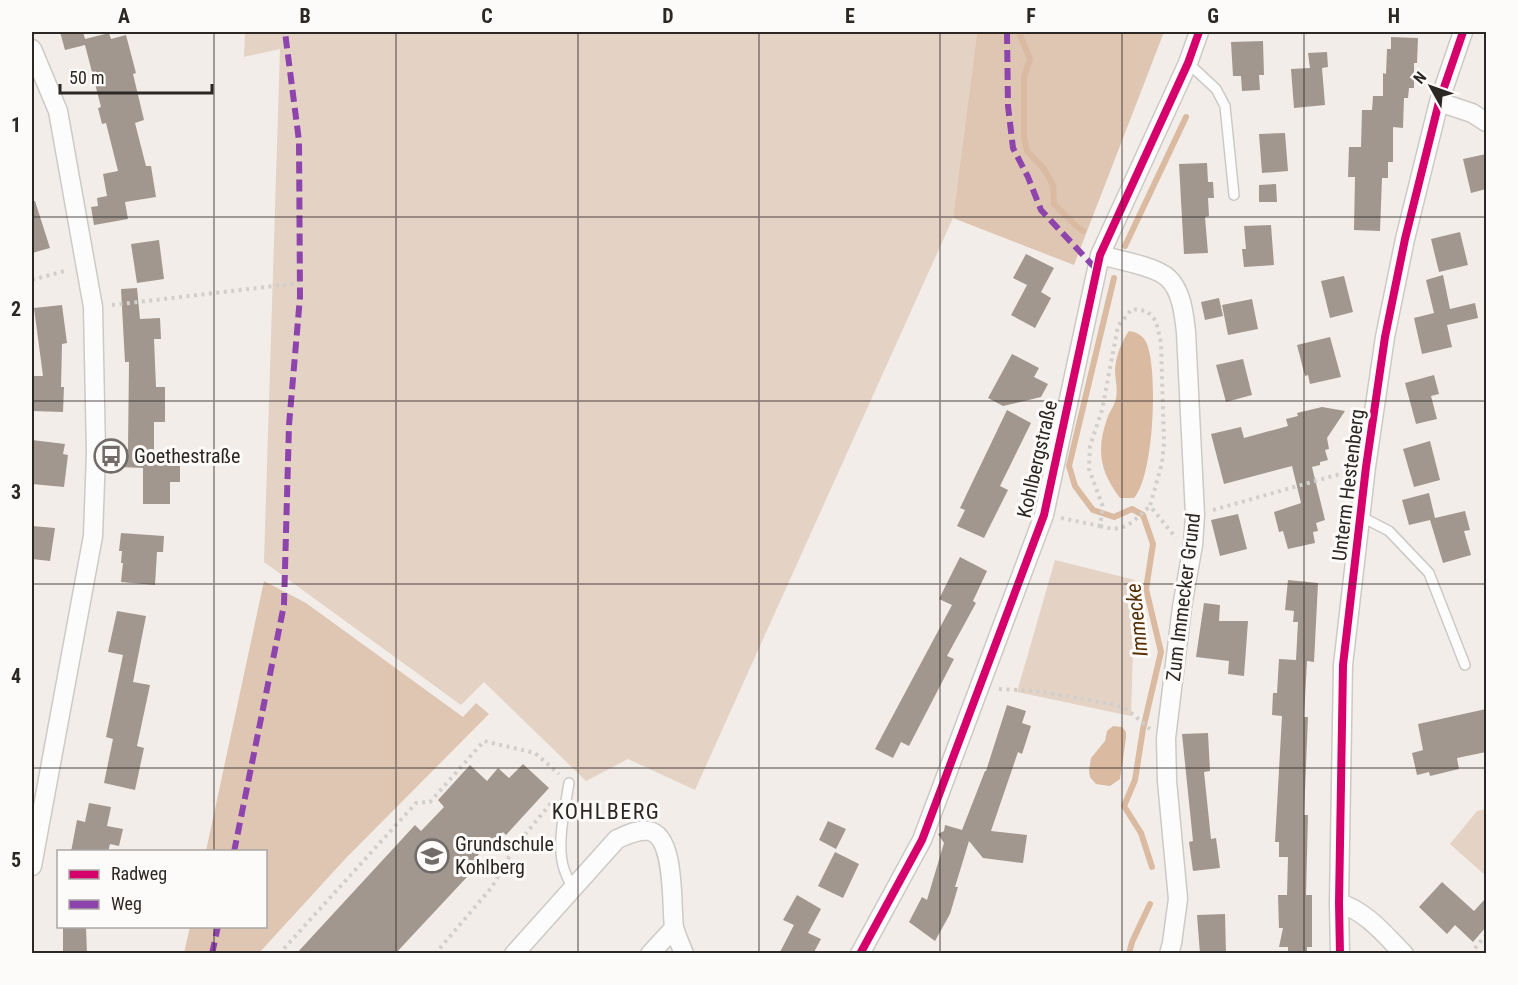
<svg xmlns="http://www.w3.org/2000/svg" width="1518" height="985" font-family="'Roboto Condensed',sans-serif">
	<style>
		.green { fill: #e4d2c4 }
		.forest { fill: #dfc6b2 }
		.water { fill: #dabba2 }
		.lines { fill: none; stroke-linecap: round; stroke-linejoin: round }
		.stream { stroke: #dabba2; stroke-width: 6 }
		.building { fill: #a1978f }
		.lane-casing { stroke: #cdc9c5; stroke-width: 12 }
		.street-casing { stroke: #cdc9c5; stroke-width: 21 }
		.path { stroke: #d0cfcd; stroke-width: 4; stroke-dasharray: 3 4.5; stroke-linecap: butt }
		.lane { stroke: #fdfcfc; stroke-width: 9 }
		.street { stroke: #fdfcfc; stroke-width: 18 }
		.quiet { stroke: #8e44ad; stroke-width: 6; stroke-dasharray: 12 6; stroke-linecap: butt }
		.cycleway-casing { stroke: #fdfbf9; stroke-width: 11 }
		.cycleway { stroke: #d6006c; stroke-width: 8 }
		.grid { fill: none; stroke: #2b2724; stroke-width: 1.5; stroke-opacity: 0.55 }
		.labels { text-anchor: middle; stroke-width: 6; stroke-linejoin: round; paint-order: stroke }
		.poi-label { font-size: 20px; fill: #2b2724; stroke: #fdfbf9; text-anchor: start }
		.street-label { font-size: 20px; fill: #2b2724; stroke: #fdfbf9 }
		.water-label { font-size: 21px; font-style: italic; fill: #562e05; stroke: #fdfbf9 }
		.quarter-label { font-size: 22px; letter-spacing: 1.5px; fill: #2b2724; stroke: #fdfbf9 }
		.neatline { fill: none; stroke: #2b2724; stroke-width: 2 }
		.grid-label { font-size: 20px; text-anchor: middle; font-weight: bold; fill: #2b2724 }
	</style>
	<rect width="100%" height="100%" fill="#f2ede8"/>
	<!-- green -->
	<path class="green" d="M245,32H977L953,218L695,790L628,759L586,781L484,682L461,705L264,562L280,49L244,57Z
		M1055,560L1135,580L1131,716L1017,692Z
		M1486,809V876L1450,844L1477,811Z"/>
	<!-- forest -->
	<path class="forest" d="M977,32H1164L1074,265L953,218Z
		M264,581L306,603L463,717L476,703L489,714L347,857L259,953H184L190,927L266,926V852L206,851Z"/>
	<!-- water -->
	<path class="water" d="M1129,331C1137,332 1144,336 1147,344C1158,372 1154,476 1134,498H1120C1100,472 1096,450 1107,419C1109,412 1115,405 1116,398C1118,389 1115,379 1115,370C1116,356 1121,342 1129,331Z
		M1113,726L1122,727L1126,732V738L1120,779L1110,786L1096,784L1090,777L1089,771L1091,758L1105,741L1107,731Z"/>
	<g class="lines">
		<!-- stream -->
		<path class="stream" d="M1021,32L1020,35L1030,59L1024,77V137L1027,151L1044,169L1053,185L1054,204L1074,224L1083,231
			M1125,246L1186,117
			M1114,278L1069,466L1075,486L1093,510L1114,517L1132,509L1143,515L1153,544L1146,589L1161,652L1143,729L1135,780L1124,806L1141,833L1152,867
			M1129,954L1132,942L1150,904"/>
	</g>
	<!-- building -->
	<path class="building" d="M60,32H83L85,39L109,33L111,39L126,35L136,73L133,74L144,120L135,123L146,166H151L156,197L125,202L128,219L94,225L91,207L98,206L97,198L107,196L103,174L118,171L106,123L102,124L98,108L101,107L85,45L65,50Z
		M1391,37L1418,38L1417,63H1414V88H1409L1408,98H1404L1403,128L1393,127V162H1388V178H1382L1380,231L1354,230L1355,177H1348L1349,147H1361L1362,110H1372L1373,96H1383V73L1386,74L1387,49H1391Z
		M1263,41L1264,75H1259L1260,90L1242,91L1241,76H1233L1231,42Z
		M1327,52L1328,67L1322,68L1325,105L1294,108L1291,69L1310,68L1308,53Z
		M1285,133L1288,171L1262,173L1259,134Z
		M1486,154V189L1471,193L1463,159Z
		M1207,163L1208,182H1213L1214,198H1208L1209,216L1205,217L1208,253L1184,254L1179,164Z
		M1276,184L1277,202H1259V185Z
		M32,201H35L50,248L32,253Z
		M1271,225L1274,265L1244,267L1242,249H1246L1244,226Z
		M1460,232L1468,265L1439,272L1431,239Z
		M159,240L164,279L137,283L131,244Z
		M1026,254L1054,268L1041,292L1051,298L1035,328L1011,315L1027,285L1013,278Z
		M1443,275L1450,309L1475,303L1478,318L1447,325L1452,347L1422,354L1414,318L1434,313L1426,280Z
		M1344,276L1353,312L1330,318L1321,281Z
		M137,288L140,319L160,318L161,339H154L156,387H165V422H154V461H180V482H170V504H143V468L120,467L121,449H128L129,362H125L121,289Z
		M1219,298L1223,316L1205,320L1201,302Z
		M1252,299L1258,329L1228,335L1222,305Z
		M62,305L67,343L62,344L61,387H64L63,412L32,411V376H43L34,308Z
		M1330,337L1341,377L1310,384L1308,375L1305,376L1297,345Z
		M1012,354L1039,368L1034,377L1048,384L1041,397L1003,406L988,398Z
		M1243,359L1252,395L1226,402L1216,365Z
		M1434,375L1439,394L1431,396L1437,419L1416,424L1405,383Z
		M1322,407L1345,411L1327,438L1329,449L1325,450L1328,460L1320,462V465L1312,467L1325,520L1316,523L1318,531L1313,532L1315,543L1288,549L1283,531L1279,532L1274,512L1301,503L1292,466L1224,484L1211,434L1241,427L1244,438L1288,426L1286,419L1298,416L1297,413Z
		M1007,410L1031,423L1000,486L1008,490L984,538L957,526L965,510L960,508Z
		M32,440L65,444L63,454L68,455L64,487L32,484Z
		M1430,441L1440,480L1414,487L1403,449Z
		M1429,493L1435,518L1465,511L1470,530L1464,531L1471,555L1443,563L1430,520L1409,525L1402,500Z
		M1238,514L1247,549L1220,556L1211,520Z
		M32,526L55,528L50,561L32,559Z
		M121,533L164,536L163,552H157L155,585L121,582L123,563H121L122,551H119Z
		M960,557L987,571L973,601L976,603L947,656L954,659L909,746L901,742L893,758L875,749L952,605L939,599Z
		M1288,580L1318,583L1314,662L1307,661L1304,717H1308L1304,815H1308L1306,895H1312V947H1307V954H1288V947H1279L1283,928H1279L1278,895H1287L1288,857H1279V842H1275L1282,716L1272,715L1273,693H1277L1279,659L1296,660L1298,622H1293L1294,611L1285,610Z
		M1204,603L1220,605L1219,621H1248L1244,676L1228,674L1229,661L1196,657Z
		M117,611L146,616L133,682L150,685L137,746L144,748L135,790L104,783L113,739L106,737L123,655L108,652Z
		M1007,705L1026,711L1022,723L1031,726L1022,754L1018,752L991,831L1027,835L1023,863L983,858L969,841L955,887H958L950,914L935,941L909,922L922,897L927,900L944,843L938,834L944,831L945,825L962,830L985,771H986Z
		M1486,709V752L1457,758L1459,769L1430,776L1429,772L1417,775L1412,753L1423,750L1418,724Z
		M1208,733L1210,771L1204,772L1211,839L1216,838L1220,868L1193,871L1189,842L1193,841L1182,734Z
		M523,764L549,788L506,835L503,832L490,846L488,844L463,872L467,877L395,954H296L415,825L421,831L444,807L438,800L470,765L487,781L498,768L509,778Z
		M89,803L111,807L107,826L123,829L119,846L110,844L108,852H71L77,820L85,822Z
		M828,821L846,829L836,849L819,840Z
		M835,852L859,864L843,898L818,886Z
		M1442,882L1474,911L1486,898V927L1473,942L1455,925L1447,934L1419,907Z
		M797,895L821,909L808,933L821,939L813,954H779L794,925L783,920Z
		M1225,914L1226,954H1200L1197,915Z
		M63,927H86L87,954H63Z"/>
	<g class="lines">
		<!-- lane casing -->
		<g class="lane-casing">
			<path id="lane" d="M1188,63L1216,89L1225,106L1234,195
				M1360,516L1389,531L1429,573L1465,665
				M569,783C565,808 556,845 564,869C566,875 569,881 572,887"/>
		</g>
		<!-- street casing -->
		<g class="street-casing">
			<path id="street" d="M32,49L58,111L93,307L96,453L93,536L32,866
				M1439,102L1472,113L1486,122
				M1100,255C1118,260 1155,266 1168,278C1182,291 1184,315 1186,332L1195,515L1193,545L1182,607L1166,738L1167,781L1178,899L1172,943L1169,954
				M1339,903C1366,911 1384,934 1404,954
				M514,954L617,839C627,835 638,829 649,831C676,836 671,906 674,927C676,936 681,945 684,954
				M650,954L674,928
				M860,954L922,840L1044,515L1100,255L1188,63L1199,32
				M1340,954L1339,903L1343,665L1366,467L1385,337L1405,239L1439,102L1463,32"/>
		</g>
		<!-- path -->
		<path class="path" d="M32,280L68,270
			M112,305L300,283
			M1213,510L1347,472
			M1061,518L1100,526L1103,507L1089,469L1090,446L1102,410L1118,326L1132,309L1147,311L1156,321L1161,343L1164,443L1162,463L1150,506L1176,538
			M1100,526C1125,534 1132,522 1150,506
			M999,689L1037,691L1112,704L1128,710L1150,729
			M279,954L416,803L430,802L484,741L535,753L559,774
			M435,954L492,887L514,848L551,803
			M1470,954L1486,935"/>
		<!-- lane -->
		<use href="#lane" class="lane"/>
		<!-- street -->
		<use href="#street" class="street"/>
		<!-- quiet -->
		<path class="quiet" d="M1007,32L1008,106L1013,148L1028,177L1041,210L1097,270
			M234,852L284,605L289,425L300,297L299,141L285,32
			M212,954L218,926"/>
		<!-- cycleway casing -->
		<g class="cycleway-casing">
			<path id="cycleway" d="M860,954L922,840L1044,515L1100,255L1188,63L1199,32
				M1340,954L1339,903L1343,665L1366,467L1385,337L1405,239L1439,102L1463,32"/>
		</g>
		<!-- cycleway -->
		<use href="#cycleway" class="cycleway"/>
	</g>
	<!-- grid -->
	<path class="grid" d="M214,32V852M396,32V954M578,32V954M759,32V954M940,32V954M1122,32V954M1304,32V954M32,217H1486M32,401H1486M32,584H1486M32,768H1486M214,926V954"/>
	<!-- icons -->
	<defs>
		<g id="bus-ring" transform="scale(1.725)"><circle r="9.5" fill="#fdfbf9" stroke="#716c69" stroke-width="1.5"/><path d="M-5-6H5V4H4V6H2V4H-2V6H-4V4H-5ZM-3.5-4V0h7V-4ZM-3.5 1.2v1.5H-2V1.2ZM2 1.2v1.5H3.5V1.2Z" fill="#716c69"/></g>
		<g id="school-ring" transform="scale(1.725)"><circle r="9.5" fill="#fdfbf9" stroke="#716c69" stroke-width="1.5"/><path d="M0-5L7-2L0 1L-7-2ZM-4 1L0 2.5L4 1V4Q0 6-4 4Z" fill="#716c69"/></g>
	</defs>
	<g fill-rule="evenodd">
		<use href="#bus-ring" x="111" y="456"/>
		<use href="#school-ring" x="432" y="856"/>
	</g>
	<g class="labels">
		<!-- poi labels -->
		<g class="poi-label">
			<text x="134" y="463">Goethestraße</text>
			<text x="455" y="851">Grundschule<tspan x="455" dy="23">Kohlberg</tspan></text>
		</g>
		<!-- street labels -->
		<g class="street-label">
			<text transform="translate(1037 459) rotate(-77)" y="7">Kohlbergstraße</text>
			<text transform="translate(1348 485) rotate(-83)" y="7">Unterm Hestenberg</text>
			<text transform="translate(1183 597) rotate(-83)" y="7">Zum Immecker Grund</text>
		</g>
		<!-- water labels -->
		<g class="water-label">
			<text transform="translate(1137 620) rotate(-96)" y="7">Immecke</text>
		</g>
		<!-- quarter labels -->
		<g class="quarter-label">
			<text x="606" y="819">KOHLBERG</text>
		</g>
	</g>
	<!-- border -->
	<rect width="1518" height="985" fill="none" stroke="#fdfbf9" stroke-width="66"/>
	<!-- legend -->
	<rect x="57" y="850" width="210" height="78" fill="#fdfbf9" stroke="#a9a6a4" stroke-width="1.5"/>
	<rect x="69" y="870" width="30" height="9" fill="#d6006c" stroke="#a9a6a4" stroke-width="1.5"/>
	<text x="111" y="880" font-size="18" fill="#2b2724">Radweg</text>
	<rect x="69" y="900" width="30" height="9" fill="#8e44ad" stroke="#a9a6a4" stroke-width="1.5"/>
	<text x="111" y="910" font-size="18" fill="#2b2724">Weg</text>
	<!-- north arrow -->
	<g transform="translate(1431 87) rotate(310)" stroke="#fdfbf9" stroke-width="4.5" paint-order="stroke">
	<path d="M0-4.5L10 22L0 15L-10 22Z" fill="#2b2724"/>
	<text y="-9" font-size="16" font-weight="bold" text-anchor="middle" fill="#2b2724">N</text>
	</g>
	<!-- scale -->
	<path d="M60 84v9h152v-9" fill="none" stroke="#2b2724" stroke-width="3"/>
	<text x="69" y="84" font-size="18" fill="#2b2724" stroke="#fdfbf9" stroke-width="4.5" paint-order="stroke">50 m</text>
	<rect x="33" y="33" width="1452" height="919" class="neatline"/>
	<g class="grid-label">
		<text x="124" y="23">A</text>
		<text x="305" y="23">B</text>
		<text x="487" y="23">C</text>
		<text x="668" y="23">D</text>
		<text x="850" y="23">E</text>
		<text x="1031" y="23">F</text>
		<text x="1213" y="23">G</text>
		<text x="1394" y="23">H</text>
		<text x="16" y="132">1</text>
		<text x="16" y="316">2</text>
		<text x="16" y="499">3</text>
		<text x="16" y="683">4</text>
		<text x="16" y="867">5</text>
	</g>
</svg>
